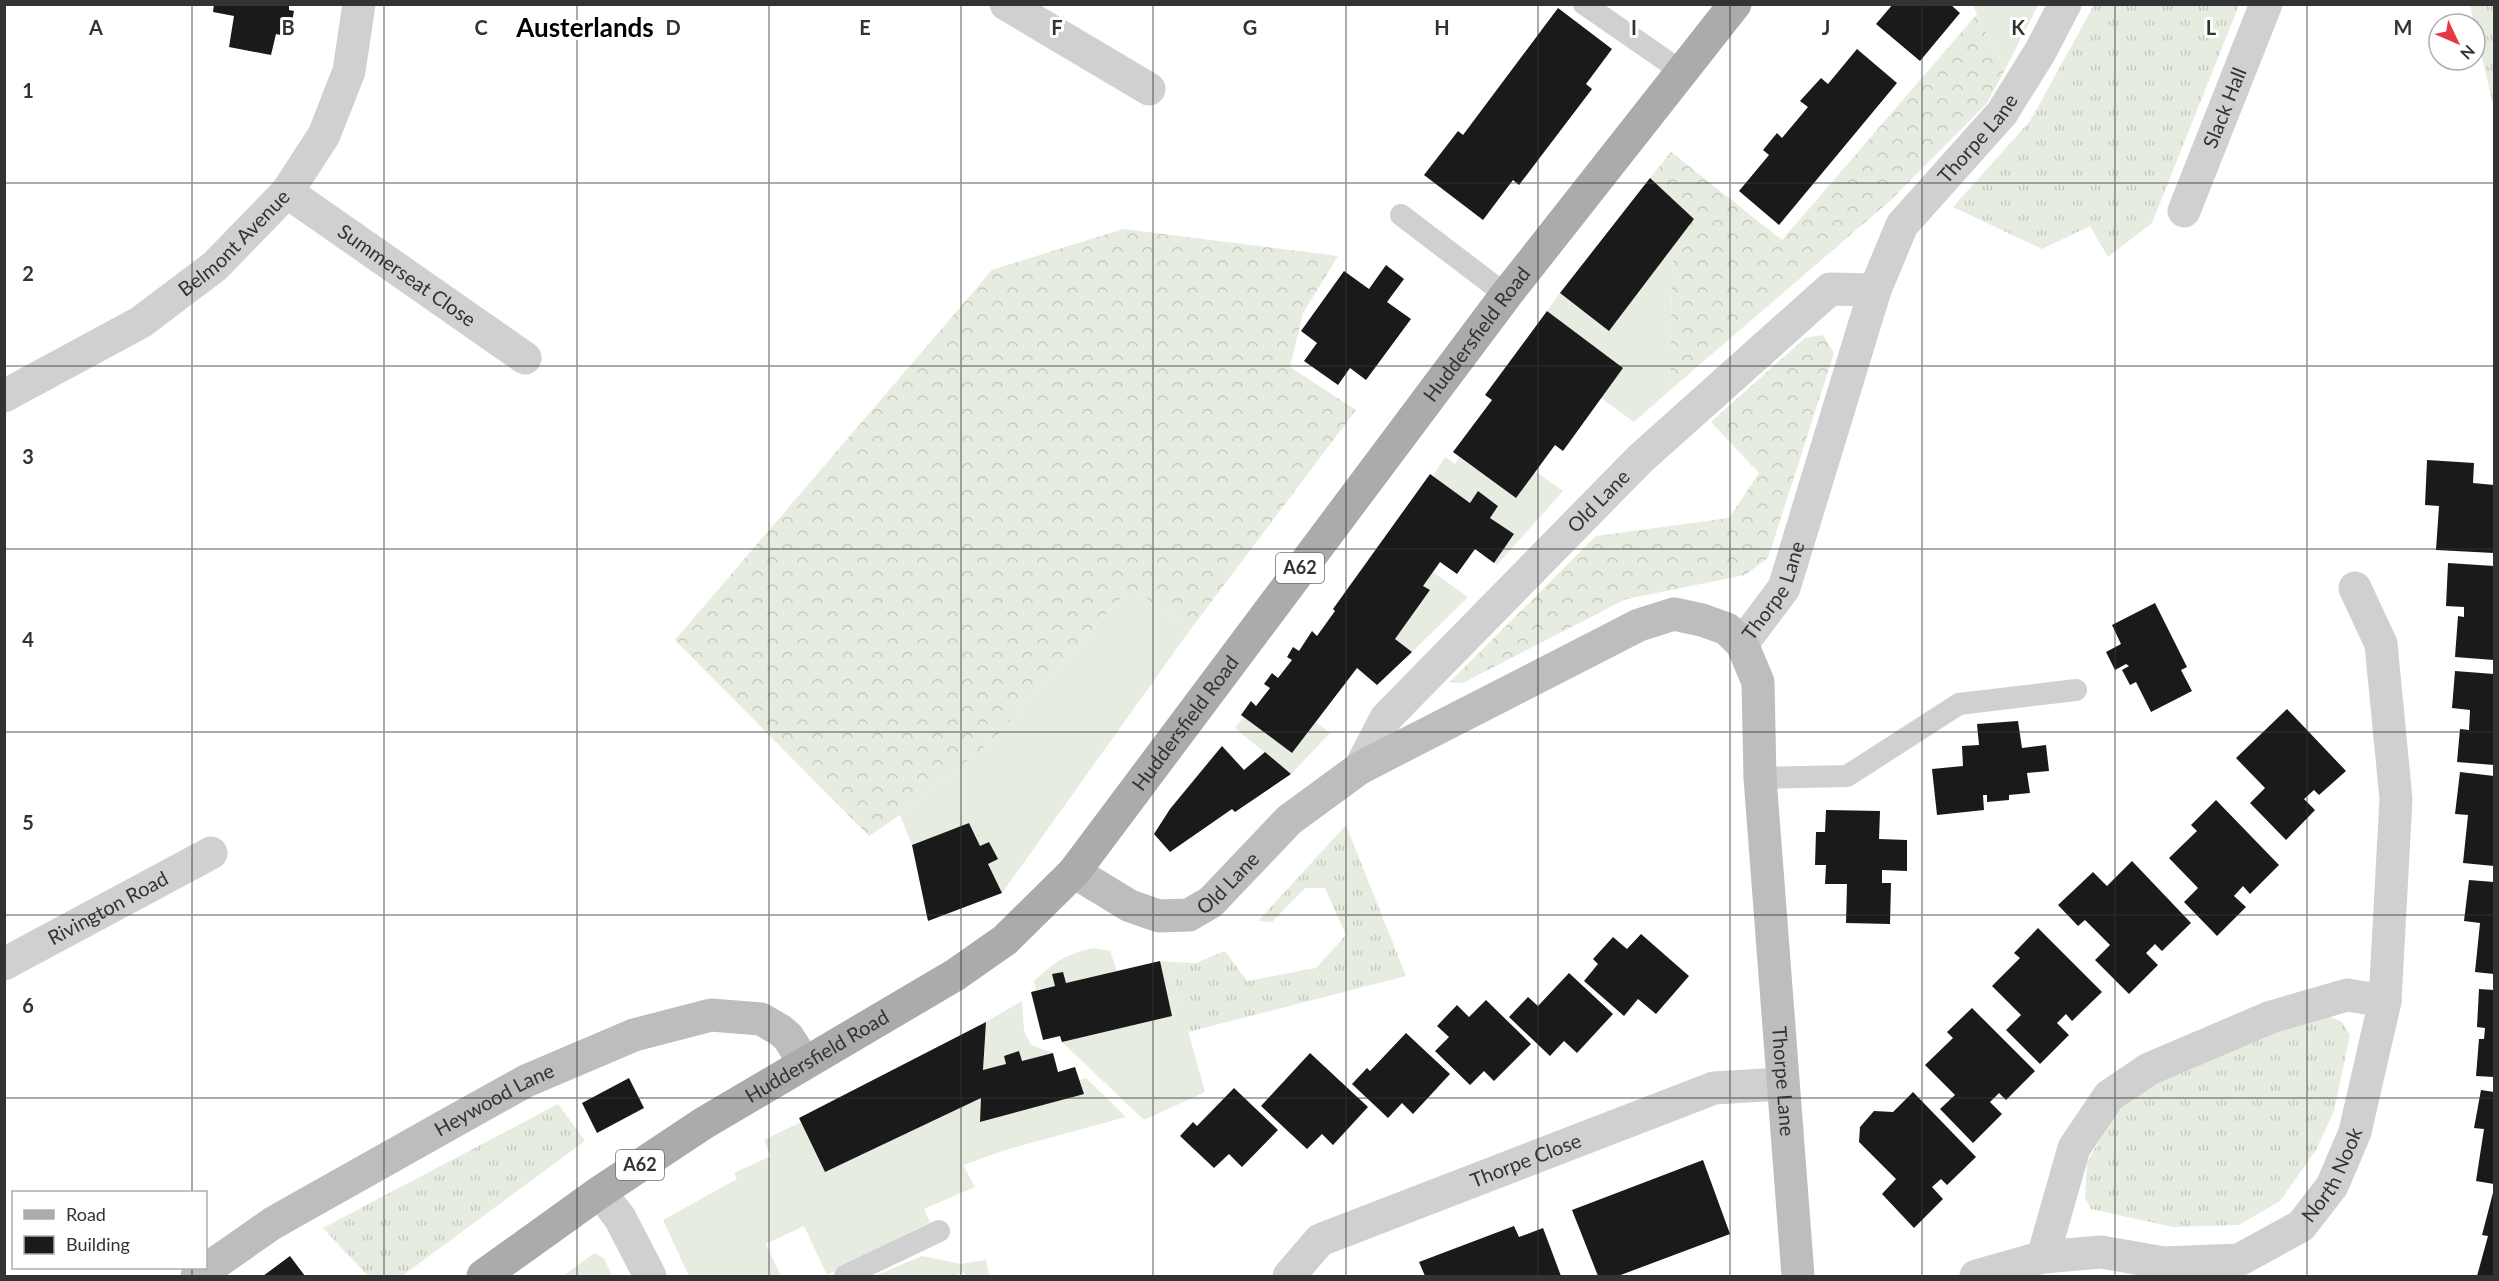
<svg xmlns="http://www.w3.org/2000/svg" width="2499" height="1281" font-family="Lato,sans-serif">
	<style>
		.grass { fill: url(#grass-tufts) }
		.forest { fill: url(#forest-crowns) }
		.garden { fill: #e6ecdf }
		.building { fill: #1a1a1a }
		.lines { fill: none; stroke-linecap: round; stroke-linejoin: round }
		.lane { stroke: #d0d0d0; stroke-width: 22 }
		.street { stroke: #d0d0d0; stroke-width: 33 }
		.secondary { stroke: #bdbdbd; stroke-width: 33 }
		.primary { stroke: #ababab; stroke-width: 33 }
		.grid { fill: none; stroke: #333; stroke-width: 1.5; stroke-opacity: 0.55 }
		.labels { text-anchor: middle; stroke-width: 6; stroke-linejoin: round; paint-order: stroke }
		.shield { fill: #fff; stroke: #707070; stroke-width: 1.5 }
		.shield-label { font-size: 18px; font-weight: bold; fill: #333 }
		.street-label { font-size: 20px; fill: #333; stroke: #fff }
		.district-label { font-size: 26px; font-weight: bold; fill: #000; stroke: #fff }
		.grid-label { font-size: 20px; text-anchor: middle; font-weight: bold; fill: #333; stroke: #fff; stroke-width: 6; stroke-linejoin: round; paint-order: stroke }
	</style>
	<defs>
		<pattern id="grass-tufts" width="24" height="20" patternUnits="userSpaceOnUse" patternTransform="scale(1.5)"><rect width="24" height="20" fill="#e6ecdf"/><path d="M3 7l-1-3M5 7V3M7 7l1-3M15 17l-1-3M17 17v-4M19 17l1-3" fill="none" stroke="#c6cbc0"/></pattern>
		<pattern id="forest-crowns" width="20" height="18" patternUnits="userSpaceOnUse" patternTransform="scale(1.5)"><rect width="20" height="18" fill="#e6ecdf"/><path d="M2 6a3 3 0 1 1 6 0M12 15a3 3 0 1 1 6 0" fill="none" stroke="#c6cbc0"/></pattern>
	</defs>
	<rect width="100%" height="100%" fill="#fff"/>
	<!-- grass -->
	<path class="grass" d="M2094,5H2239L2152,223L2108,257L2090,226L2042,249L1953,207L2030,121Z
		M2470,5H2494V109Z
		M1346,825L1406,976L1188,1032L1169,962L1196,963L1225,951L1247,981L1316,968L1346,935L1325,888H1305L1272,922L1258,921Z
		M2324,1014L2342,1022L2350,1035L2334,1111L2316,1150L2280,1201L2239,1225L2173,1227L2091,1209L2085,1197L2087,1162L2116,1112L2152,1085L2212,1054Z
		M558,1104L585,1141L402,1276H368L323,1228Z"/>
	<!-- forest -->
	<path class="forest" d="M1977,14L2005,70L1987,103L1891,200L1669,391L1673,246L1694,219L1650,178L1671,152L1782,240Z
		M1123,229L1338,256L1303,313L1290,367L1356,410L1190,630L1131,587L995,738L900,815L869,836L675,640L992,270Z
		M1823,335L1834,353L1768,558L1745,575L1626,599L1463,683L1450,682L1596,536L1729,518L1759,473L1711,422L1805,338Z"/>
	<!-- garden -->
	<path class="garden" d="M1973,5H2038L2005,70L1977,14Z
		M1673,246L1669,391L1634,422L1601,398L1623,368L1547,311L1560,293L1609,330Z
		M1445,457L1455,464L1459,457L1516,497L1536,472L1563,491L1497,565L1494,563L1514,535L1490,518L1498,505L1478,491L1470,503L1433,476Z
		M1433,572L1468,597L1412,652L1395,639L1430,591L1423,586Z
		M1131,587L1190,630L1002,893L988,864L998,859L989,842L980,846L969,823L912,845L900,815L995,738Z
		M1244,717L1292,753L1316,722L1330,733L1291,774L1235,728Z
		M1093,948L1110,951L1117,971L1066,983L1063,972L1052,974L1055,986L1036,990L1034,981C1056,961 1064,955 1093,948Z
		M1160,961L1169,962L1205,1092L1144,1120L1062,1042L1172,1016Z
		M1022,1001L1024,1031L1031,1045L1053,1053L1022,1061L1019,1051L1004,1056L1006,1064L983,1070L986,1022Z
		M1086,1078L1126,1117L1005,1150L963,1165L975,1187L924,1209L930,1222L827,1275L804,1226L766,1244L781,1276H689L663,1220L737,1179L734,1173L771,1156L764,1140L801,1122L825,1172L981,1098V1122L1083,1094L1080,1080Z
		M594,1253L604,1258L612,1276H563Z
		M922,1256L961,1264L986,1260L989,1276H966L964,1272L954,1276H874Z"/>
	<!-- building -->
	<path class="building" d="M214,4H289V10L294,11L289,37L276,34L271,55L229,47L234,16L213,12Z
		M1893,4H1950L1960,13L1920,61L1876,24Z
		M1558,8L1612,49L1586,84L1592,89L1519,185L1513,180L1483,220L1424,175L1458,131L1463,135Z
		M1857,49L1897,83L1779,225L1739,191L1769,155L1763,150L1777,133L1782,138L1808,107L1800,101L1821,78L1828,84Z
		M1650,178L1694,219L1609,331L1560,293Z
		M1386,265L1404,279L1387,302L1411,319L1366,380L1350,368L1338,385L1304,361L1317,343L1301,331L1344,271L1369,289Z
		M1547,311L1623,368L1563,451L1555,445L1516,498L1453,452L1492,400L1485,395Z
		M2427,460L2474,463L2473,483L2494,485V553L2436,550L2439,506L2425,505Z
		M1430,474L1470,503L1478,491L1498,506L1490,518L1514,534L1494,563L1475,549L1457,574L1440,562L1423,586L1430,590L1395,639L1412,652L1377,685L1357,668L1292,753L1241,715L1251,701L1256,706L1270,688L1264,684L1272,673L1278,678L1292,660L1287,657L1293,647L1299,651L1312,631L1317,636L1335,611L1333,609Z
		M2448,563L2494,566V660L2455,657L2458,616L2464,617V607L2446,606Z
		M2155,603L2187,667L2181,670L2192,691L2151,712L2136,682L2130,685L2122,670L2129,666L2126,664L2115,670L2106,652L2121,644L2112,625Z
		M2455,671L2494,674V765L2457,762L2460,729L2469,730L2470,710L2452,708Z
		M2287,709L2346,771L2319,795L2314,790L2304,799L2315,810L2286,840L2250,803L2265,788L2236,758Z
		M2018,721L2022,748L2046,745L2049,771L2027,773L2030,793L2009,795V800L1987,802V795H1983L1984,810L1937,815L1932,769L1963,766L1962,746L1979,745L1977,724Z
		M1222,746L1244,770L1265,752L1291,774L1235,812L1232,809L1170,852L1154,834L1170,809Z
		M2460,772L2494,776V866L2463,863L2468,815L2455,814Z
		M2216,800L2279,865L2250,894L2243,886L2234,896L2246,907L2217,936L2184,902L2198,888L2169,858L2197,831L2191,825Z
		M1826,810L1880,811L1879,839L1907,840V871L1882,870V883H1891L1890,924L1846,923L1847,884H1825L1826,865H1815L1816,832H1825Z
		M969,823L980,846L989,842L998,859L988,864L1002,893L928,921L912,845Z
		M2132,861L2191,923L2162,951L2155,944L2146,953L2158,965L2129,994L2095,960L2110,945L2085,920L2078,926L2058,905L2093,872L2107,886Z
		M2469,880L2494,882V974L2475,972L2480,923L2464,921Z
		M2038,928L2102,992L2072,1021L2066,1014L2057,1023L2069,1035L2040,1064L2006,1030L2021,1015L1992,986L2020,958L2014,953Z
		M1641,934L1689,976L1656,1014L1638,999L1624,1016L1584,981L1598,964L1593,959L1613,937L1627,949Z
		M1160,961L1172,1016L1062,1042L1060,1036L1043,1040L1031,992L1055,986L1052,974L1063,972L1066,983Z
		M1569,973L1613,1014L1577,1053L1564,1041L1550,1056L1509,1017L1528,997L1538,1006Z
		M2479,989L2494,990V1077L2476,1076L2479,1039H2484L2485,1028L2477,1027Z
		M1486,1000L1531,1044L1494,1081L1484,1071L1470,1085L1435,1051L1449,1037L1437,1026L1457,1005L1469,1017Z
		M1972,1008L2035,1071L2006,1100L1999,1093L1990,1102L2002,1114L1973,1143L1940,1109L1955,1095L1925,1065L1953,1038L1947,1032Z
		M986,1022L983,1070L1006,1064L1004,1056L1019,1051L1022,1061L1053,1053L1058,1072L1075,1067L1084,1094L980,1122L981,1098L825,1172L799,1118Z
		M1406,1033L1450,1074L1413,1114L1402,1103L1388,1118L1352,1084L1367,1068L1370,1071Z
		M1310,1053L1368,1107L1333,1145L1322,1134L1307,1149L1261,1106Z
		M629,1078L644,1108L597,1133L582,1103Z
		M1234,1088L1278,1130L1242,1167L1229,1154L1214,1168L1180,1136L1193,1122L1197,1126Z
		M2481,1090L2494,1092V1184L2476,1181L2484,1129L2474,1128Z
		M1913,1092L1976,1157L1947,1185L1941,1179L1932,1187L1943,1199L1914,1228L1882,1194L1896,1179L1859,1142L1860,1127L1874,1111L1893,1112Z
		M1703,1160L1730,1234L1618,1276H1598L1572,1210Z
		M2494,1189V1276H2477L2488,1236L2482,1235Z
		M1514,1226L1519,1237L1543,1228L1561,1276H1425L1419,1262Z
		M290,1256L305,1276H263Z"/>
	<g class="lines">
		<!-- lane -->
		<path class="lane" d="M1584,4L1681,71
			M1401,215L1506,295
			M1760,778L1847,776L1959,704L2076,690
			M845,1276L939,1231"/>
		<!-- street -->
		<g class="street">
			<path d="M1006,4L1149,89"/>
			<path id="s1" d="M287,192L525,358"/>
			<path id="s2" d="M2184,211L2266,4"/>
			<path id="s3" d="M4,396L141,322L215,266L287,192L324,135L349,71L359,4"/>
			<path id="s4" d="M1742,644L1784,588L1875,290L1902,225L2002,113L2040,52L2065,4"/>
			<path id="s5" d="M1360,768L1386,718L1640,459L1830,289L1875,290"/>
			<path id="s6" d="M4,964L211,853"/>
			<path d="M600,1192L620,1218L650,1276"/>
			<path d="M2043,1257L2074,1148L2109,1096L2149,1069L2271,1017L2347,995L2385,1001"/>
			<path id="s7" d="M1289,1276L1320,1240L1714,1088L1782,1084"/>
			<path id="s8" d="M1976,1276L2043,1257L2101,1252L2164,1263L2239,1260L2301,1226L2332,1186L2355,1132L2385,1001L2396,799L2381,644L2355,588"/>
		</g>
		<!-- secondary -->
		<g class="secondary">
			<path id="s9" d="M1074,872L1130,906L1159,916L1189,915L1211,902L1289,820L1360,768L1639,625L1674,614L1702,620L1727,629L1742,644L1758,682L1760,778L1798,1276"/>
			<path id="s10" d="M197,1276L273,1223L456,1120L526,1081L634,1035L711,1015L761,1019L780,1030L788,1037L804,1062"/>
		</g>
		<!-- primary -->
		<path class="primary" id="s11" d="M483,1276L600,1192L704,1123L955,975L1005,940L1074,872L1506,295L1735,4"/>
	</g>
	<!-- grid -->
	<path class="grid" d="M192,4V1192M384,4V1276M577,4V1276M769,4V1276M961,4V1276M1153,4V1276M1346,4V1276M1538,4V1276M1730,4V1276M1922,4V1276M2115,4V1276M2307,4V1276M4,183H2494M4,366H2494M4,549H2494M4,732H2494M4,915H2494M4,1098H2494M192,1268V1276"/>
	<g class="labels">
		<!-- shield labels -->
		<g class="shield">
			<rect x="1276" y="553" width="48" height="30" rx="4.5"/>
			<rect x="616" y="1150" width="48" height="30" rx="4.5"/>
		</g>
		<g class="shield-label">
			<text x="1300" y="574">A62</text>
			<text x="640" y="1171">A62</text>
		</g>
		<!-- street labels -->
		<g class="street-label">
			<text dy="7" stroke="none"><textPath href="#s2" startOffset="111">Slack Hall</textPath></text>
			<text dy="7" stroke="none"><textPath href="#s4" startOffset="567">Thorpe Lane</textPath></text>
			<text dy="7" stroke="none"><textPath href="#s3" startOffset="278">Belmont Avenue</textPath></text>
			<text dy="7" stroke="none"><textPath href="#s1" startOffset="146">Summerseat Close</textPath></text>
			<text dy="7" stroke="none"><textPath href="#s11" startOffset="1390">Huddersfield Road</textPath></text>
			<text dy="7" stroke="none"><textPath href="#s5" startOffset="360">Old Lane</textPath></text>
			<text dy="7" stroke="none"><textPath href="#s4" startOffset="63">Thorpe Lane</textPath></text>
			<text dy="7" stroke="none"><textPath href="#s11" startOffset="904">Huddersfield Road</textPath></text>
			<text dy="7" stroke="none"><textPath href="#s9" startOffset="177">Old Lane</textPath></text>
			<text dy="7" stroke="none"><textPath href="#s6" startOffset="118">Rivington Road</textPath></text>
			<text dy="7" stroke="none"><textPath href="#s11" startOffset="400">Huddersfield Road</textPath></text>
			<text dy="7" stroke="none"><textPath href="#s9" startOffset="1221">Thorpe Lane</textPath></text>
			<text dy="7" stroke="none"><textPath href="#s10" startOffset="346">Heywood Lane</textPath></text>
			<text dy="7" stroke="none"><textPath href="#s7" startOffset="268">Thorpe Close</textPath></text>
			<text dy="7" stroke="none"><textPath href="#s8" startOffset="398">North Nook</textPath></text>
		</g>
		<!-- district labels -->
		<g class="district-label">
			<text x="585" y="37">Austerlands</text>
		</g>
	</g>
	<g class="grid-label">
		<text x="96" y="35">A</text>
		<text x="288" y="35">B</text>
		<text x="481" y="35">C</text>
		<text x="673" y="35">D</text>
		<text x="865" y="35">E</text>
		<text x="1057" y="35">F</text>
		<text x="1250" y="35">G</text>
		<text x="1442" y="35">H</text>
		<text x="1634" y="35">I</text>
		<text x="1826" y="35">J</text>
		<text x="2018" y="35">K</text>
		<text x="2211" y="35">L</text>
		<text x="2403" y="35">M</text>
		<text x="28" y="98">1</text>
		<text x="28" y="281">2</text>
		<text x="28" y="464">3</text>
		<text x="28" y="647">4</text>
		<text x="28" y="830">5</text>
		<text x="28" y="1013">6</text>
	</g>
	<!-- border -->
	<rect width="2499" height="1281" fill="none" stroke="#333333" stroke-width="12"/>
	<!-- legend -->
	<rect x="12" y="1191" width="195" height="78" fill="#ffffff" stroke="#adadad" stroke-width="1.5"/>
	<rect x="24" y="1210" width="30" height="9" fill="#ababab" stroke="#adadad" stroke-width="1.5"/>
	<text x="66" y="1221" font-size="18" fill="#333333">Road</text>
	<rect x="24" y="1236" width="30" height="18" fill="#1a1a1a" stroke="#adadad" stroke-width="1.5"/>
	<text x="66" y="1251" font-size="18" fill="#333333">Building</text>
	<!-- north arrow -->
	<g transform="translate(2457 42) rotate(134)"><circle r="28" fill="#ffffff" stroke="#adadad" stroke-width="1.5"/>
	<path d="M0-4.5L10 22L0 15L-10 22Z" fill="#e63946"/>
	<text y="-9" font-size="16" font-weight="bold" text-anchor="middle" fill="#333333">N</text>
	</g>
</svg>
